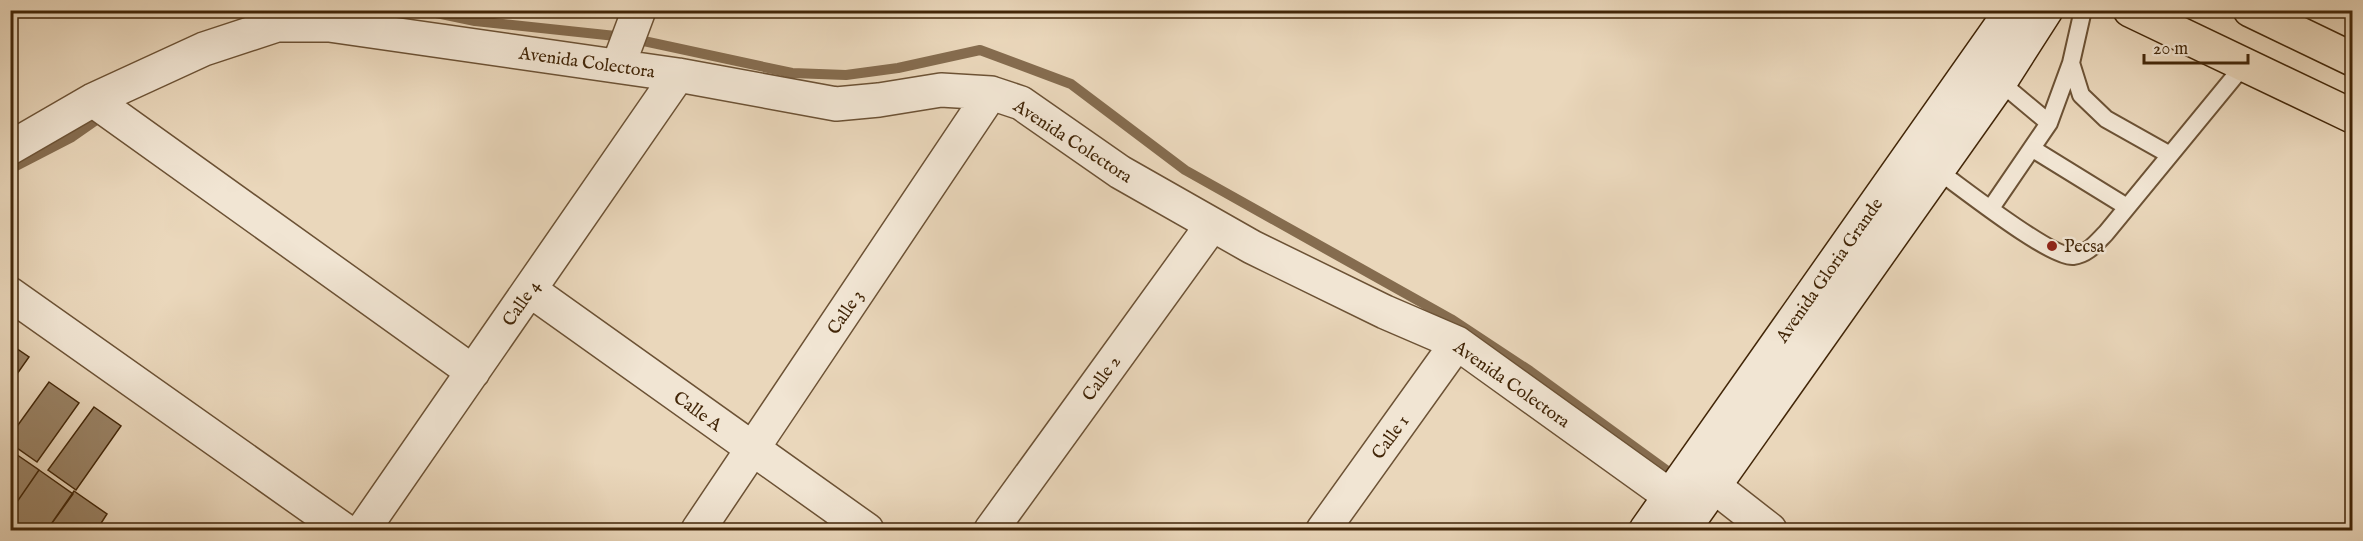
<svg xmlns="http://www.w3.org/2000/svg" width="2363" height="541" font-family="'IM FELL English',serif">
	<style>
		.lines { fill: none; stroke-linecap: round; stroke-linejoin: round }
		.stream { stroke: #856c4f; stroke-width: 10 }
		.building { fill: #998265; stroke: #422608; stroke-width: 1.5 }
		.lane-casing { stroke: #6c5235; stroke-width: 20 }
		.street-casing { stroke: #6c5235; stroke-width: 36 }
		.secondary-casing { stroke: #422608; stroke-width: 36 }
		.highway-casing { stroke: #422608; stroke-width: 36 }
		.lane { stroke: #f1e5d3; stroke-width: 16 }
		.street { stroke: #f1e5d3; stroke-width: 33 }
		.secondary { stroke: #f1e5d3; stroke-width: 33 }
		.highway { stroke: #ead7bb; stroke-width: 33 }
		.poi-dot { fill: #8f2418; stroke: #f1e5d3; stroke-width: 2 }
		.labels { text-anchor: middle; stroke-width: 5; stroke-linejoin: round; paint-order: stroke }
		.street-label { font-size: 18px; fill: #422608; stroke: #f1e5d3 }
		.poi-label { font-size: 18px; fill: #422608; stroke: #f1e5d3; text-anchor: start }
	</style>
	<rect width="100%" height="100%" fill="#ead7bb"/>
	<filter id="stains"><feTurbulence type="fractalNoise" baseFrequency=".00333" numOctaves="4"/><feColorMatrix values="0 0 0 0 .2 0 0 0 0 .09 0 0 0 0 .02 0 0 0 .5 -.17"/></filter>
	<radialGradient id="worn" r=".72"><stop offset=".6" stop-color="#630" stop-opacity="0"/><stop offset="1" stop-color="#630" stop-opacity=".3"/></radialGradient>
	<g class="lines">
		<!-- stream -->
		<path class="stream" d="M422,10L475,21L625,37L792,73L846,75L898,68L980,50L1071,84L1185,170L1451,319L1530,371L1673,475
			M10,169L72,137L105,114"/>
	</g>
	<!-- building -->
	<path class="building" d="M10,344L29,357L10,384Z
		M49,382L79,403L37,462L10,443V436Z
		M94,407L121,426L76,490L48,470Z
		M10,450L39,470L10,512Z
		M39,470L73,494L47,530H10V512Z
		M74,491L107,514L98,528L96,530H47Z"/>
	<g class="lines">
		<!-- lane casing -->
		<g class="lane-casing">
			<path id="lane" d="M2083,10L2071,63L2081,95L2106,119L2170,155
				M2000,82L2049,123
				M2033,149L2127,207
				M1937,170C1960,186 2050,258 2073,256C2088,254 2096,243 2106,233L2244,65
				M1991,208L2049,123L2071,63"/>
		</g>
		<!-- street casing -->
		<g class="street-casing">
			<path id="street" d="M618,66L639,10
				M93,100L473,372
				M10,148L93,100L204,49L277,25H329L678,75L836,104L879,100L941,90L991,93L1021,103L1120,172L1252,247L1385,312L1457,343L1670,496L1688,519
				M530,290L867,530
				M10,294L344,530
				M1715,487L1770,530
				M363,530L678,75
				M698,530L991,93
				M991,530L1212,225
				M1323,530L1457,343"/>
		</g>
		<!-- secondary casing -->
		<g class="secondary-casing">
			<path id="secondary" d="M1646,530L2012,10
				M1683,530L2000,82L2046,10"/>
		</g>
		<!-- highway casing -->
		<g class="highway-casing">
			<path id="highway" d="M2130,10L2352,116
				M2250,10L2352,59"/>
		</g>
		<!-- lane -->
		<use href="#lane" class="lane"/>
		<!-- street -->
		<use href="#street" class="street"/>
		<!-- secondary -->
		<use href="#secondary" class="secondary"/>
		<!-- highway -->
		<use href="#highway" class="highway"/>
	</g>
	<!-- markers -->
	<circle class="poi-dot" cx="2052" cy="246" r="6"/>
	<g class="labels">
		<!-- street labels -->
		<g class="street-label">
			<text transform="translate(587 62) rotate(8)" y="6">Avenida Colectora</text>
			<text transform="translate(1073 141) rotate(33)" y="6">Avenida Colectora</text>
			<text transform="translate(1829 270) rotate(-55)" y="6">Avenida Gloria Grande</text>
			<text transform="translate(521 303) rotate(-55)" y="6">Calle 4</text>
			<text transform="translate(845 312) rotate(-56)" y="6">Calle 3</text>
			<text transform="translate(1101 378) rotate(-54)" y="6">Calle 2</text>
			<text transform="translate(1512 384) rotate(35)" y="6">Avenida Colectora</text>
			<text transform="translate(698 411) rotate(36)" y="6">Calle A</text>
			<text transform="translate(1390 437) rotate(-54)" y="6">Calle 1</text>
		</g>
		<!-- poi labels -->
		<g class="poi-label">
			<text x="2064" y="252">Pecsa</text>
		</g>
	</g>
	<!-- margin -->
	<rect width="2363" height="541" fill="none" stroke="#ead7bb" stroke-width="36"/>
	<rect x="12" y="12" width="2339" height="517" fill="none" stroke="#422608" stroke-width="3"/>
	<rect x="18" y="18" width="2327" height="505" fill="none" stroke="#422608" stroke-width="1.5"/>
	<!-- scale -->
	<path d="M2144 54v9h104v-9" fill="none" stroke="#422608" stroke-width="3"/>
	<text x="2153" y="54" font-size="18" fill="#422608" stroke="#f1e5d3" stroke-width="4.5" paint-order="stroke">20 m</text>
	<rect width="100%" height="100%" filter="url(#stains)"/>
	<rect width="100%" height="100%" fill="url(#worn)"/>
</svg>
